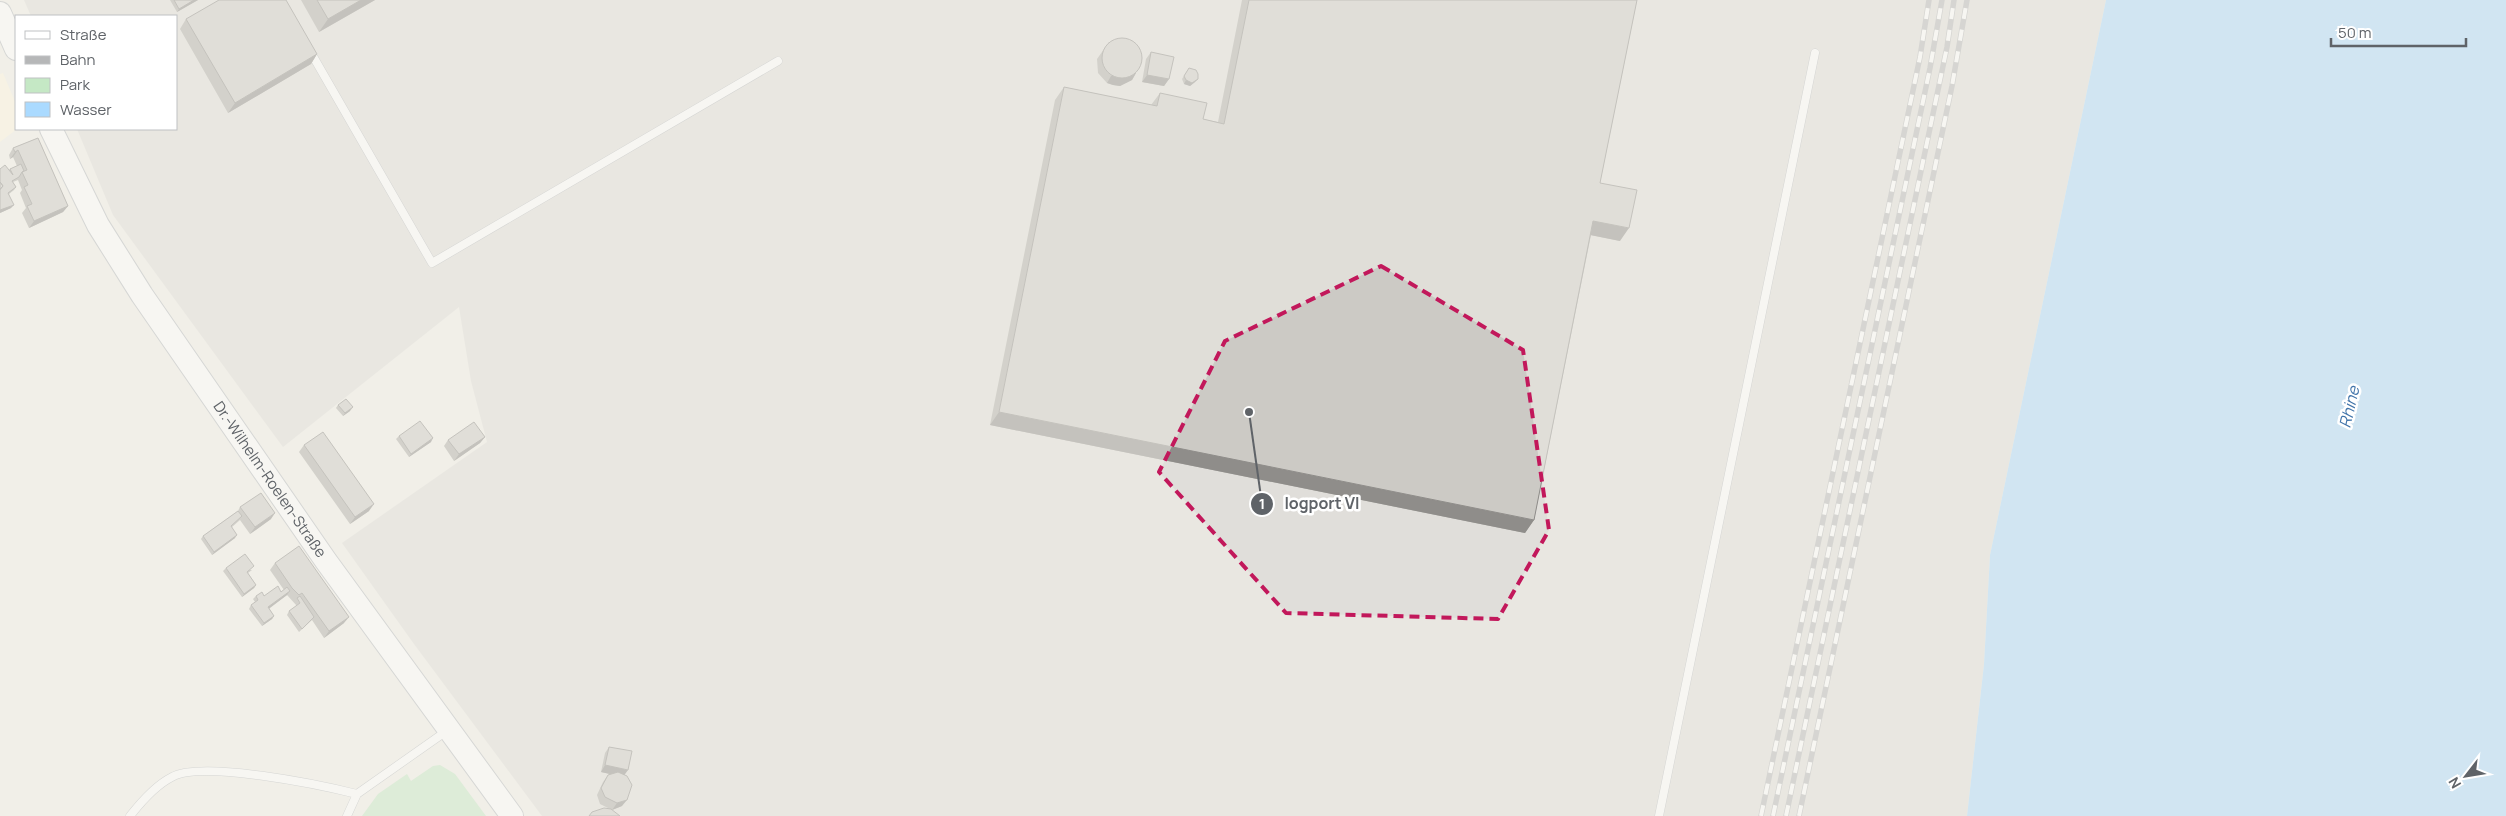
<svg xmlns="http://www.w3.org/2000/svg" width="2506" height="816" font-family="Manrope,sans-serif">
	<style>
		.commercial { fill: #fef7e0 }
		.industrial { fill: #e0deda }
		.green { fill: #c5e8c5 }
		.water { fill: #aadaff }
		.lines { fill: none; stroke-linecap: round; stroke-linejoin: round }
		.service-casing { stroke: #b5b8bc; stroke-width: 9 }
		.secondary-casing { stroke: #b6babf; stroke-width: 24 }
		.service { stroke: #fff; stroke-width: 8 }
		.secondary { stroke: #fff; stroke-width: 22 }
		.rail-casing { stroke: #b6b7b8; stroke-width: 5.5 }
		.rail { stroke: #fff; stroke-width: 4; stroke-dasharray: 11; stroke-linecap: butt }
		.wall { fill: #afaea9 }
		.shaded-wall { fill: #8f8d8a }
		.building { fill: #cccac5; stroke: #8f8d8a }
		.marked { fill: none; stroke: #c2185b; stroke-width: 4; stroke-dasharray: 10 6; stroke-linejoin: round }
		.labels { text-anchor: middle; stroke-width: 5; stroke-linejoin: round; paint-order: stroke }
		.street-label { font-size: 15px; fill: #5f6368; stroke: #fff }
		.water-label { font-size: 16px; font-style: italic; fill: #4174aa; stroke: #fff }
		.leader { fill: none; stroke: #5f6368; stroke-width: 2 }
		.callout-dot { fill: #5f6368; stroke: #fff; stroke-width: 2 }
		.mark-label { font-size: 15px; text-anchor: middle; font-weight: bold; fill: #fff }
		.callout-label { font-size: 16px; text-anchor: middle; font-weight: bold; fill: #5f6368; stroke: #fff; stroke-width: 5; stroke-linejoin: round; paint-order: stroke }
	</style>
	<rect width="100%" height="100%" fill="#f1efe8"/>
	<!-- commercial -->
	<path class="commercial" d="M3,73L16,104L17,129L0,142V74Z"/>
	<!-- industrial -->
	<path class="industrial" d="M24,0H2106L1990,555L1984,664L1967,816H542L414,644L342,543L487,442L471,381L459,307L283,447L113,215L77,129H176V16H31Z"/>
	<!-- green -->
	<path class="green" d="M440,765L455,774L486,816H362L378,794L407,774L411,781L433,766Z"/>
	<!-- water -->
	<path class="water" d="M2106,0H2506V816H1967L1984,664L1990,555Z"/>
	<g class="lines">
		<!-- service casing -->
		<g class="service-casing">
			<path id="service" d="M310,51L432,263L778,61
				M130,816C141,802 156,785 172,777C202,760 321,785 357,794
				M347,816L357,794L448,730
				M1659,816L1815,53"/>
		</g>
		<!-- secondary casing -->
		<g class="secondary-casing">
			<g id="secondary">
				<path d="M0,13L16,49"/>
				<path id="s1" d="M51,129L98,225L142,295L326,561L512,816"/>
			</g>
		</g>
		<!-- service -->
		<use href="#service" class="service"/>
		<!-- secondary -->
		<use href="#secondary" class="secondary"/>
		<!-- rail casing -->
		<g class="rail-casing">
			<path id="rail" d="M1761,816L1920,57L1929,0
				M1773,816L1930,68L1942,0
				M1786,816L1947,47L1954,0
				M1799,816L1952,86L1967,0"/>
		</g>
		<!-- rail -->
		<use href="#rail" class="rail"/>
	</g>
	<!-- wall -->
	<path class="wall" d="M170,0H198L177,12Z
		M301,0H375L319,32Z
		M1242,0H1637L1600,183L1620,241L1591,235L1534,520L1525,533L990,425L1055,100L1064,87L1151,105L1160,93L1203,119L1218,122Z
		M186,19L317,54L311,64L228,113L180,29Z
		M1109,42L1136,73L1132,80L1120,86L1113,85L1107,83L1098,73L1097,59Z
		M1151,52L1169,79L1164,86L1142,82L1146,59Z
		M1189,68L1195,82L1190,86L1184,84L1182,79Z
		M38,138L68,206L63,212L29,228L22,213L26,208L20,193L22,190L18,180L13,182L16,187L14,190L9,194L11,208L0,213L9,170L10,169L17,166L13,157L10,159L9,155L13,148Z
		M338,405L350,411L343,416L336,408Z
		M399,436L431,442L409,457L396,439Z
		M485,437L480,443L454,461L444,446L448,440Z
		M304,445L369,511L350,524L299,452Z
		M240,507L271,519L250,534L240,520L232,527L235,538L212,555L201,539L203,536L238,511Z
		M275,563L344,623L324,638L312,620L299,632L287,615L289,611L297,606L287,595L269,608L274,616L272,619L262,626L249,609L251,605L255,602L253,599L256,596H264L281,592L284,590L270,570Z
		M226,568L252,570L248,573L256,585L254,588L242,597L223,571Z
		M609,747L625,775L622,806L612,810L600,804L597,795L603,782L608,775L610,774L601,772L605,753Z"/>
	<!-- shaded-wall -->
	<path class="shaded-wall" d="M194,0H198L177,12L179,9Z
		M361,0H375L319,32L328,19Z
		M317,54L311,64L228,113L235,103Z
		M1136,73L1132,80L1120,86L1113,85L1107,83L1111,76Z
		M1147,75L1169,79L1164,86L1142,82Z
		M1198,79L1195,82L1190,86L1184,84L1186,80Z
		M18,150L13,157L10,159L15,152Z
		M14,205L11,208L0,213V210Z
		M68,206L63,212L29,228L34,221Z
		M1593,221L1629,228L1620,241L1585,234Z
		M353,407L350,411L343,416L345,413Z
		M999,412L1534,520L1525,533L990,425Z
		M485,437L480,443L454,461L459,454Z
		M433,438L431,442L409,457L411,454Z
		M374,504L369,511L350,524L355,517Z
		M275,513L271,519L250,534L255,527Z
		M237,535L235,538L212,555L214,552Z
		M256,585L254,588L242,597L244,594Z
		M290,591L287,595L266,611L268,607Z
		M274,616L272,619L262,626L264,623Z
		M349,617L344,623L324,638L329,631Z
		M605,765L628,770L623,777L601,772Z
		M627,800L622,806L612,810L617,803Z"/>
	<!-- building -->
	<path class="building" d="M174,0H194L179,9Z
		M219,0H286L317,54L235,103L186,19Z
		M317,0H361L328,19Z
		M1249,0H1637L1600,183L1637,190L1629,228L1593,221L1534,520L999,412L1064,87L1157,106L1160,93L1207,103L1203,119L1224,124Z
		M1102 58a20 20 0 1 1 40 0a20 20 0 1 1-40 0Z
		M1151,52L1174,57L1169,79L1147,75Z
		M1189,68L1196,70L1198,74V79L1192,83L1186,80L1184,76Z
		M38,138L68,206L34,221L27,206L32,204L24,187L28,185L22,172L27,170L18,150L15,152L13,148Z
		M21,164L24,171L22,172L19,177L12,181L16,187L8,193L14,205L0,210V190L3,186L0,182V169L5,165L13,175L10,169Z
		M0,182L3,186L0,189Z
		M346,399L353,407L345,413L338,405Z
		M420,421L433,438L411,454L399,436Z
		M474,422L485,437L459,454L448,440Z
		M323,432L374,504L355,517L304,445Z
		M261,493L275,513L255,527L240,507Z
		M238,511L242,516L231,526L237,535L214,552L203,536Z
		M299,546L349,617L329,631L302,593L299,595L292,588L275,563Z
		M245,554L254,566L247,572L256,585L244,594L226,568Z
		M278,586L281,592L287,587L290,591L268,607L274,616L264,623L251,605L258,600L256,596L262,592L264,596Z
		M300,596L314,617L302,629L289,611L300,603L297,598Z
		M609,747L632,751L628,770L605,765Z
		M618,772L627,776L632,785L627,800L617,803L605,797L601,788L608,775Z
		M604,808L611,809L620,816H589L592,812Z"/>
	<!-- marked area -->
	<path d="M0 0H2506V816H0ZM1381,266L1523,350L1549,530L1498,619L1286,613L1159,472L1225,341Z" fill="#f1efe8" fill-opacity=".55" fill-rule="evenodd"/>
	<path class="marked" d="M1381,266L1523,350L1549,530L1498,619L1286,613L1159,472L1225,341Z"/>
	<g class="labels">
		<!-- street labels -->
		<g class="street-label">
			<text dy="5" stroke="none"><textPath href="#s1" startOffset="414">Dr.-Wilhelm-Roelen-Straße</textPath></text>
		</g>
		<!-- water labels -->
		<g class="water-label">
			<text transform="translate(2349 407) rotate(-77)" y="6">Rhine</text>
		</g>
	</g>
	<!-- callouts -->
	<path class="leader" d="M1249 412L1262 504"/>
	<g class="callout-dot">
		<circle cx="1249" cy="412" r="5"/>
		<circle cx="1262" cy="504" r="12"/>
	</g>
	<g class="mark-label">
		<text x="1262" y="509">1</text>
	</g>
	<g class="callout-label">
		<text x="1322" y="509">logport VI</text>
	</g>
	<!-- legend -->
	<rect x="15" y="15" width="162" height="115" fill="#ffffff" stroke="#bfc1c3"/>
	<rect x="25" y="31" width="25" height="8" fill="#ffffff" stroke="#bfc1c3"/>
	<text x="60" y="40" font-size="15" fill="#5f6368">Straße</text>
	<rect x="25" y="56" width="25" height="8" fill="#b6b7b8" stroke="#bfc1c3"/>
	<text x="60" y="65" font-size="15" fill="#5f6368">Bahn</text>
	<rect x="25" y="78" width="25" height="15" fill="#c5e8c5" stroke="#bfc1c3"/>
	<text x="60" y="90" font-size="15" fill="#5f6368">Park</text>
	<rect x="25" y="102" width="25" height="15" fill="#aadaff" stroke="#bfc1c3"/>
	<text x="60" y="115" font-size="15" fill="#5f6368">Wasser</text>
	<!-- north arrow -->
	<g transform="translate(2466 776) rotate(239)" stroke="#ffffff" stroke-width="4" paint-order="stroke">
	<path d="M0-4L9 19L0 12L-9 19Z" fill="#5f6368"/>
	<text y="-8" font-size="14" font-weight="bold" text-anchor="middle" fill="#5f6368">N</text>
	</g>
	<!-- scale -->
	<path d="M2331 38v8h135v-8" fill="none" stroke="#5f6368" stroke-width="2.5"/>
	<text x="2338" y="38" font-size="15" fill="#5f6368" stroke="#ffffff" stroke-width="4" paint-order="stroke">50 m</text>
</svg>
